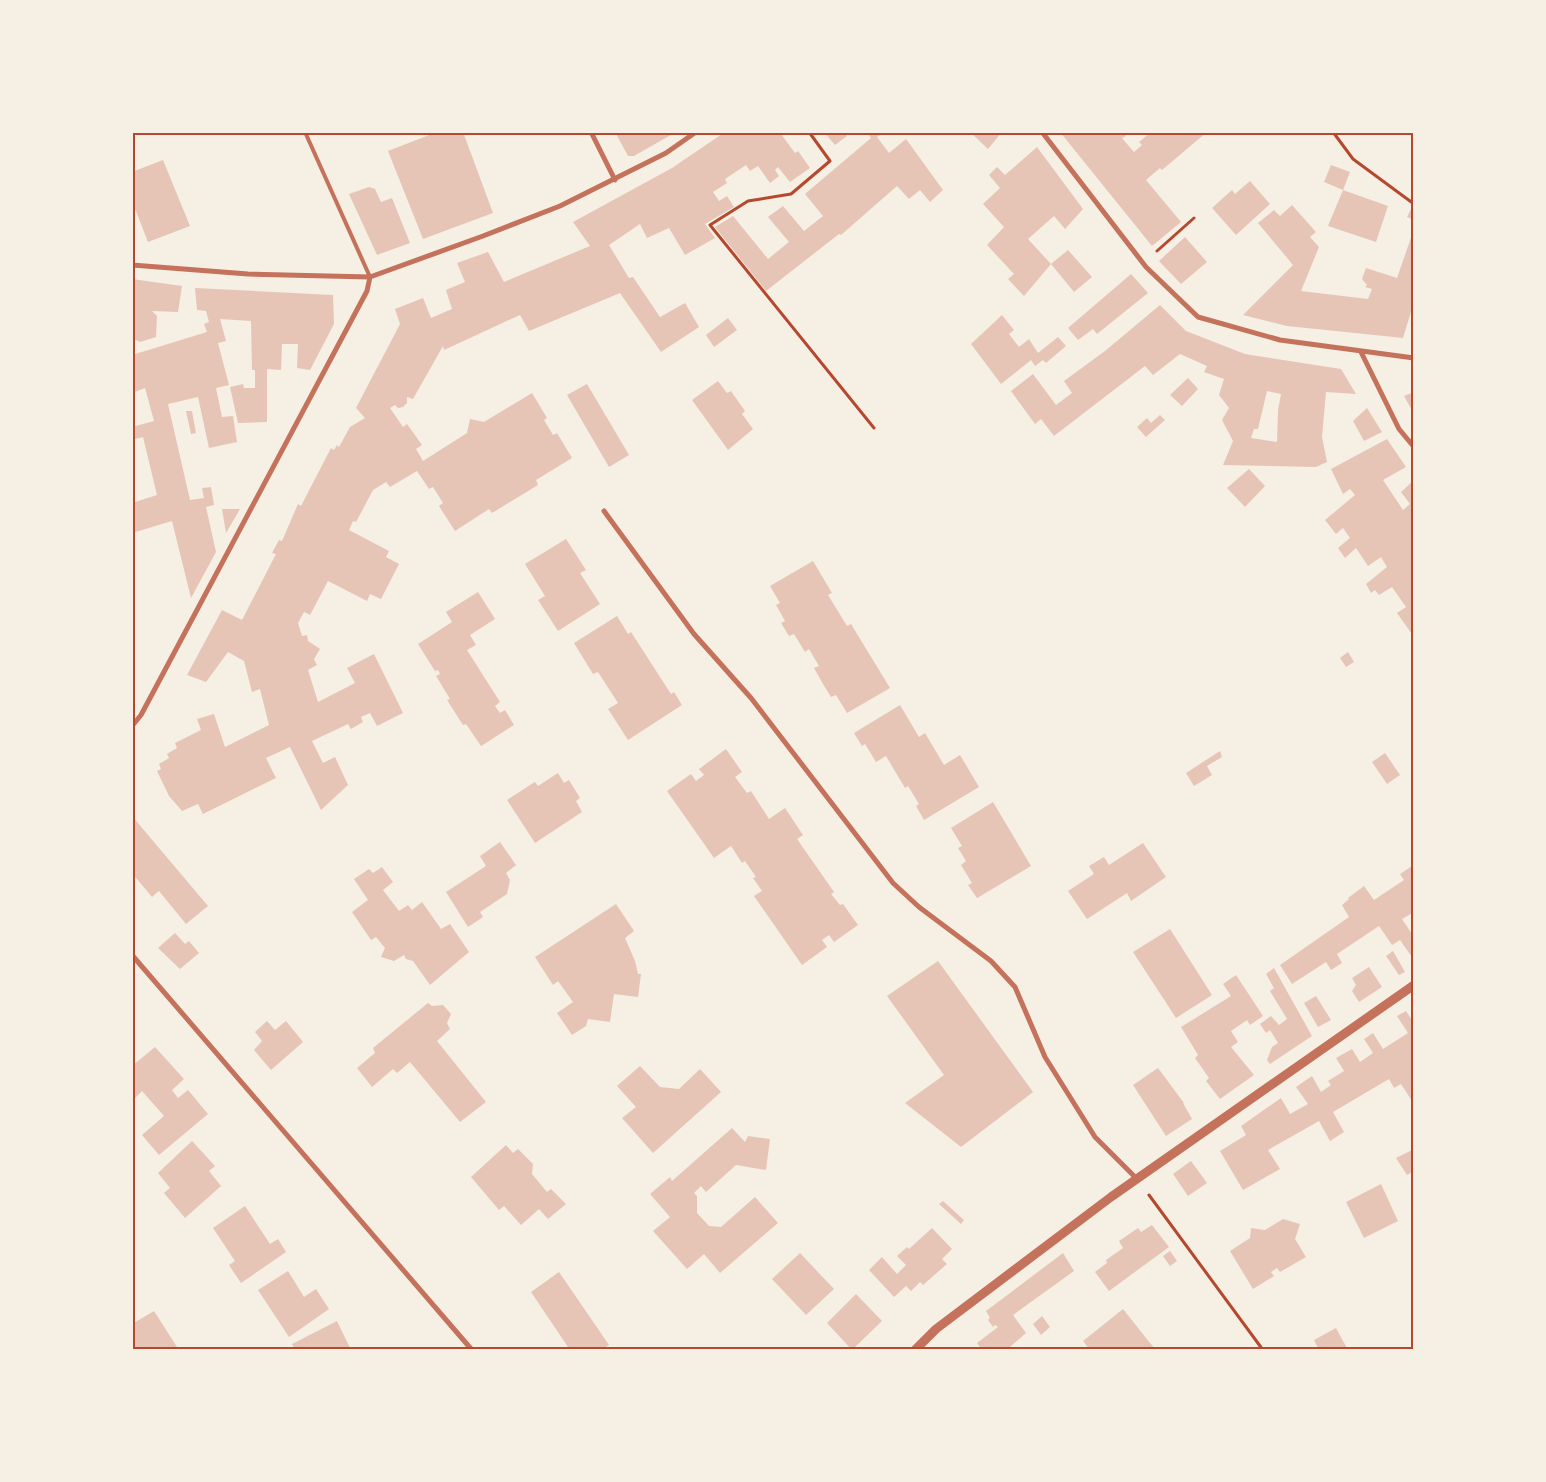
<svg xmlns="http://www.w3.org/2000/svg" width="1546" height="1482" font-family="Arial,sans-serif">
	<style>
		.building { fill: #e6c5b7; fill-rule: evenodd }
		.lines { fill: none; stroke-linecap: round; stroke-linejoin: round }
		.path { stroke: #b5482f; stroke-width: 3 }
		.service { stroke: #c5725c; stroke-width: 4 }
		.minor { stroke: #c5725c; stroke-width: 5 }
		.tertiary { stroke: #c5725c; stroke-width: 9 }
		.neatline { fill: none; stroke: #b5482f; stroke-width: 2 }
	</style>
	<rect width="100%" height="100%" fill="#f6efe4"/>
	<!-- building -->
	<path class="building" d="M437,132H463L493,213L423,239L388,151Z
		M615,132H676L634,156H628Z
		M725,132H783L781,134L795,153L798,151L810,168L790,182L778,167L775,170L779,176L770,183L758,166L750,171L746,165L725,179L727,183L713,192L719,201L727,196L734,207L705,224L715,238L685,255L669,228L647,238L640,224L609,245L629,278L633,277L660,317L685,303L699,327L661,352L620,293L529,331L520,315L444,350L443,346L413,399L407,397V403L403,407L398,408L395,405L390,408L403,427L407,424L422,445L416,449L423,461L467,433L470,419L484,422L532,393L547,418L544,420L553,435L557,433L572,458L536,480L538,485L492,513L489,509L455,531L439,506L443,503L433,487L429,489L417,471L390,487L386,482L373,490L356,522L353,521L349,530L389,551L386,557L399,564L381,599L370,594L367,601L328,581L310,615L304,612L298,623L302,636L307,635L308,641L320,649L314,659L317,665L308,670L318,702L355,683L347,668L374,654L403,713L377,726L370,713L361,717L363,722L351,729L348,724L312,741L323,763L335,757L348,785L321,810L290,747L266,758L276,778L203,814L198,804L182,811L169,796L157,771L161,769L159,764L169,758L167,754L177,748L175,743L201,730L197,719L214,714L225,747L269,725L260,689L252,692L244,661L228,652L206,682L187,675L222,610L242,620L276,554L272,553L279,540L282,541L298,504L301,506L331,448L334,450L337,445L339,447L350,427L365,418L356,408L400,324L395,309L423,298L431,318L452,309L446,290L465,282L457,263L488,252L504,282L590,246L573,222L672,168Z
		M824,132H843L847,136L835,145Z
		M867,132H885L877,137L889,153L906,139L943,190L930,202L920,190L909,199L897,186L841,235L839,234L766,291L715,227L733,216L768,259L789,242L768,217L783,206L804,231L823,216L805,194L871,138Z
		M970,132H1002L988,149Z
		M1060,132H1123L1126,136L1122,138L1134,152L1142,145L1139,142L1151,132H1207L1162,170L1160,168L1146,180L1181,222L1152,246Z
		M1037,147L1083,209L1065,229L1054,216L1028,239L1051,264L1024,296L1008,279L1014,274L987,245L1004,227L983,204L1000,188L989,175L997,167L1005,175Z
		M163,160L190,226L148,242L132,201V172Z
		M1331,165L1350,172L1343,190L1388,206L1376,242L1328,226L1343,190L1324,182Z
		M1250,181L1270,204L1236,235L1212,208L1232,190L1235,194Z
		M369,187L375,189L381,202L392,198L410,243L377,255L349,194Z
		M1292,205L1316,232L1310,237L1319,247L1301,291L1368,299L1372,289L1365,287L1367,285L1362,279L1366,268L1397,278L1414,229V302L1403,338L1287,326L1243,315L1293,265L1258,223L1274,210L1280,216Z
		M1411,209L1414,210V220L1407,217Z
		M1185,237L1207,262L1181,284L1159,261Z
		M1068,250L1092,277L1074,292L1051,264Z
		M1131,274L1148,293L1097,334L1093,329L1078,340L1068,328Z
		M132,279L182,286L178,312L152,311L157,316L156,337L140,342L132,338Z
		M195,288L333,295L334,324L310,370L297,368L298,344H282L281,370L267,369V422L238,423L230,387L243,384L244,388H255V370H252L251,321L220,319L226,341L218,343L229,385L216,388L222,417L233,416L237,442L209,448L198,397L168,404L190,500L204,498L202,488L211,487L214,505L206,507L216,552L191,598L172,521L132,533V503L157,495L143,437L132,440V427L154,421L145,388L132,393V355L207,332L204,324L209,322L206,311L197,310Z
		M1160,305L1186,331L1245,354L1341,369L1356,394L1326,392L1322,437L1327,462L1316,467L1223,465L1233,441L1222,420L1229,408L1219,395L1224,379L1204,372L1207,366L1180,354L1153,375L1145,366L1054,436L1041,419L1035,424L1011,391L1033,374L1056,405L1072,393L1064,381L1105,351ZM1267,391L1281,394L1278,410L1277,442L1251,438L1254,429H1258Z
		M1002,315L1014,330L1009,334L1019,347L1029,339L1038,353L1058,337L1066,346L1046,363L1043,360L1035,366L1031,360L1001,384L971,344Z
		M728,318L737,330L714,347L706,335Z
		M1188,378L1198,389L1182,406L1170,395Z
		M718,381L727,393L731,391L745,411L742,414L753,429L728,450L692,400Z
		M587,384L629,455L609,467L567,395Z
		M1414,392V414L1404,396Z
		M1367,408L1382,432L1364,441L1353,421Z
		M186,411H192L196,433L191,434Z
		M1160,415L1165,420L1146,437L1137,427L1147,418L1151,423Z
		M1387,439L1406,467L1383,480L1403,510L1410,504L1401,492L1414,480V637L1397,613L1406,607L1392,587L1379,595L1375,590L1371,593L1366,584L1387,567L1381,557L1368,566L1356,548L1345,558L1338,548L1350,538L1343,528L1336,534L1325,520L1355,495L1350,489L1343,494L1331,469Z
		M1249,469L1265,486L1245,507L1227,488Z
		M222,509H240L226,533Z
		M566,539L586,570L580,573L600,604L558,631L538,600L545,596L525,564Z
		M813,561L832,593L828,595L847,626L851,624L890,688L847,713L836,695L831,697L823,684L814,668L819,666L809,649L805,652L794,634L789,636L781,623L785,621L776,605L780,603L770,586Z
		M478,592L495,619L470,635L476,645L467,650L500,702L495,706L500,713L505,710L514,725L481,746L466,724L463,725L447,700L450,699L436,676L440,674L438,670L435,671L418,644L452,622L446,612Z
		M617,616L628,634L631,632L671,694L674,692L682,705L628,740L608,709L618,703L598,672L593,674L574,643Z
		M1348,652L1354,662L1346,667L1340,658Z
		M900,705L919,737L925,733L944,765L960,755L979,787L924,820L916,806L919,804L908,786L905,788L886,756L876,762L865,744L862,746L854,733Z
		M726,749L742,772L735,777L747,793L751,791L769,819L785,808L803,835L797,839L834,892L831,894L840,905L843,904L858,925L834,942L829,935L822,940L827,947L802,965L754,896L762,891L753,878L756,877L745,861L742,863L731,846L714,858L667,791L691,774L696,781L704,775L699,769Z
		M1220,751L1222,757L1207,766L1212,775L1194,786L1186,773Z
		M1385,753L1400,775L1387,784L1372,762Z
		M558,773L564,783L569,780L580,798L576,801L582,812L535,843L507,800L535,782L538,786Z
		M993,802L1031,866L977,898L968,885L972,883L961,865L966,861L958,848L962,846L951,828Z
		M132,816L208,906L186,924L159,891L152,897L132,873Z
		M500,842L516,865L506,873L510,880L507,894L480,912L483,917L468,927L446,892L486,866L480,856Z
		M1143,843L1166,877L1131,901L1127,893L1087,919L1068,891L1094,874L1089,866L1104,857L1109,865Z
		M1412,866L1414,912L1402,919L1414,937V960L1400,940L1392,945L1379,926L1337,954L1342,963L1331,970L1326,962L1292,984L1280,965L1349,917L1342,905L1349,899L1348,898L1364,886L1374,900L1404,880L1400,874Z
		M382,867L393,882L383,890L399,911L408,905L412,910L422,902L441,929L450,924L469,952L430,985L413,961L406,959L404,955L394,961L381,957L385,948L376,937L371,940L352,912L368,900L354,879L369,869L373,873Z
		M616,904L634,931L625,938L635,961L638,974H641L638,997L614,994L610,1022L588,1019L586,1026L572,1035L557,1013L573,1002L558,981L553,985L535,957Z
		M1170,929L1212,995L1176,1018L1133,952Z
		M175,933L185,944L189,941L199,953L180,969L158,948Z
		M1393,951L1405,972L1399,975L1386,956Z
		M938,961L1033,1092L961,1147L905,1103L944,1075L887,996Z
		M1369,967L1382,987L1359,1002L1352,991L1356,985L1352,978Z
		M1274,968L1312,1036L1270,1064L1267,1060L1272,1047L1278,1043L1270,1030L1266,1033L1260,1024L1271,1016L1279,1025L1287,1019L1270,991L1274,988L1266,974Z
		M1236,975L1263,1016L1250,1025L1247,1020L1231,1031L1238,1042L1231,1047L1254,1075L1220,1099L1206,1081L1209,1078L1195,1058L1198,1055L1181,1027L1231,996L1223,984Z
		M1316,996L1331,1020L1318,1027L1304,1003Z
		M428,1003L432,1006L443,1005L451,1014L447,1023L450,1029L437,1041L486,1102L460,1122L410,1062L397,1073L393,1069L372,1087L357,1068L375,1053L373,1048Z
		M1406,1011L1414,1023V1104L1401,1084L1394,1088L1389,1079L1333,1112L1344,1132L1330,1141L1319,1121L1268,1150L1280,1169L1243,1190L1220,1151L1246,1135L1241,1126L1281,1098L1290,1114L1308,1104L1296,1087L1312,1076L1321,1092L1331,1085L1328,1081L1344,1071L1336,1058L1352,1049L1360,1062L1373,1053L1364,1039L1373,1033L1383,1049L1408,1033L1397,1016Z
		M267,1021L275,1030L286,1021L303,1042L271,1070L254,1050L262,1041L255,1032Z
		M155,1047L184,1079L172,1090L178,1098L188,1090L208,1114L159,1155L142,1135L164,1116L142,1091L134,1099L132,1097V1066Z
		M640,1066L660,1087L679,1089L700,1069L721,1092L653,1153L622,1118L636,1107L617,1086Z
		M1158,1068L1184,1103H1183L1192,1119L1166,1136L1133,1085Z
		M732,1128L745,1142L748,1136L770,1139L766,1170L736,1165L706,1192L701,1186L694,1193L697,1196V1213L709,1226L721,1227L755,1197L778,1223L720,1273L704,1254L687,1269L653,1231L670,1217L650,1194L670,1177L672,1181Z
		M192,1141L215,1166L209,1171L221,1186L185,1218L164,1193L170,1188L158,1173Z
		M506,1145L513,1153L518,1149L533,1164L532,1174L547,1192L551,1189L566,1204L548,1219L539,1209L521,1225L504,1206L499,1210L471,1177Z
		M1414,1149V1171L1407,1175L1396,1158Z
		M1191,1161L1207,1183L1188,1196L1173,1174Z
		M1381,1184L1398,1221L1364,1238L1346,1202Z
		M943,1201L964,1220L961,1224L939,1204Z
		M245,1206L270,1244L278,1239L286,1252L241,1283L229,1265L235,1261L213,1228Z
		M1283,1219L1300,1224L1295,1239L1306,1257L1280,1272L1277,1268L1271,1272L1274,1276L1253,1289L1230,1251L1250,1238L1251,1228L1265,1230Z
		M1152,1225L1169,1247L1109,1291L1095,1272L1107,1263L1106,1260L1123,1248L1119,1241L1138,1228L1141,1232Z
		M932,1228L952,1249L942,1259L947,1264L923,1285L920,1282L911,1291L906,1286L894,1297L869,1270L882,1257L897,1274L906,1265L897,1256L907,1247L909,1249Z
		M1170,1251L1177,1261L1170,1266L1163,1256Z
		M800,1253L834,1289L806,1315L772,1279Z
		M1063,1253L1074,1271L1013,1315L1026,1333L1011,1346L1010,1350H982L977,1343L998,1327L995,1325L993,1327L988,1320L990,1318L986,1311Z
		M288,1271L304,1297L316,1289L329,1309L289,1337L258,1290Z
		M559,1272L609,1345L601,1350H570L531,1292Z
		M856,1294L882,1321L852,1350L827,1323Z
		M1123,1309L1146,1338L1156,1350H1090L1083,1341Z
		M154,1311L177,1347L173,1350H132V1324Z
		M1042,1316L1050,1327L1041,1335L1033,1324Z
		M337,1321L351,1350H295L292,1344Z
		M1336,1328L1348,1350H1319L1314,1340Z"/>
	<g class="lines">
		<!-- path -->
		<path class="path" d="M809,132L830,161L791,194L748,201L710,225L874,428
			M1333,132L1353,159L1414,204
			M1157,251L1194,218
			M1149,1195L1263,1350"/>
		<!-- service -->
		<path class="service" d="M305,132L370,277"/>
		<!-- minor -->
		<path class="minor" d="M591,132L615,180
			M1042,132L1146,267L1198,317L1280,340L1414,358
			M132,265L248,274L370,277L483,236L560,206L666,153L696,132
			M1361,352L1399,429L1414,447
			M604,511L694,634L751,698L893,883L919,907L991,961L1015,987L1045,1057L1095,1137L1137,1179
			M132,726L141,715L367,291L370,277
			M132,955L472,1350"/>
		<!-- tertiary -->
		<path class="tertiary" d="M915,1350L936,1329L1111,1197L1414,985"/>
	</g>
	<!-- border -->
	<rect width="1546" height="1482" fill="none" stroke="#f6efe4" stroke-width="268"/>
	<rect x="134" y="134" width="1278" height="1214" class="neatline"/>
</svg>
